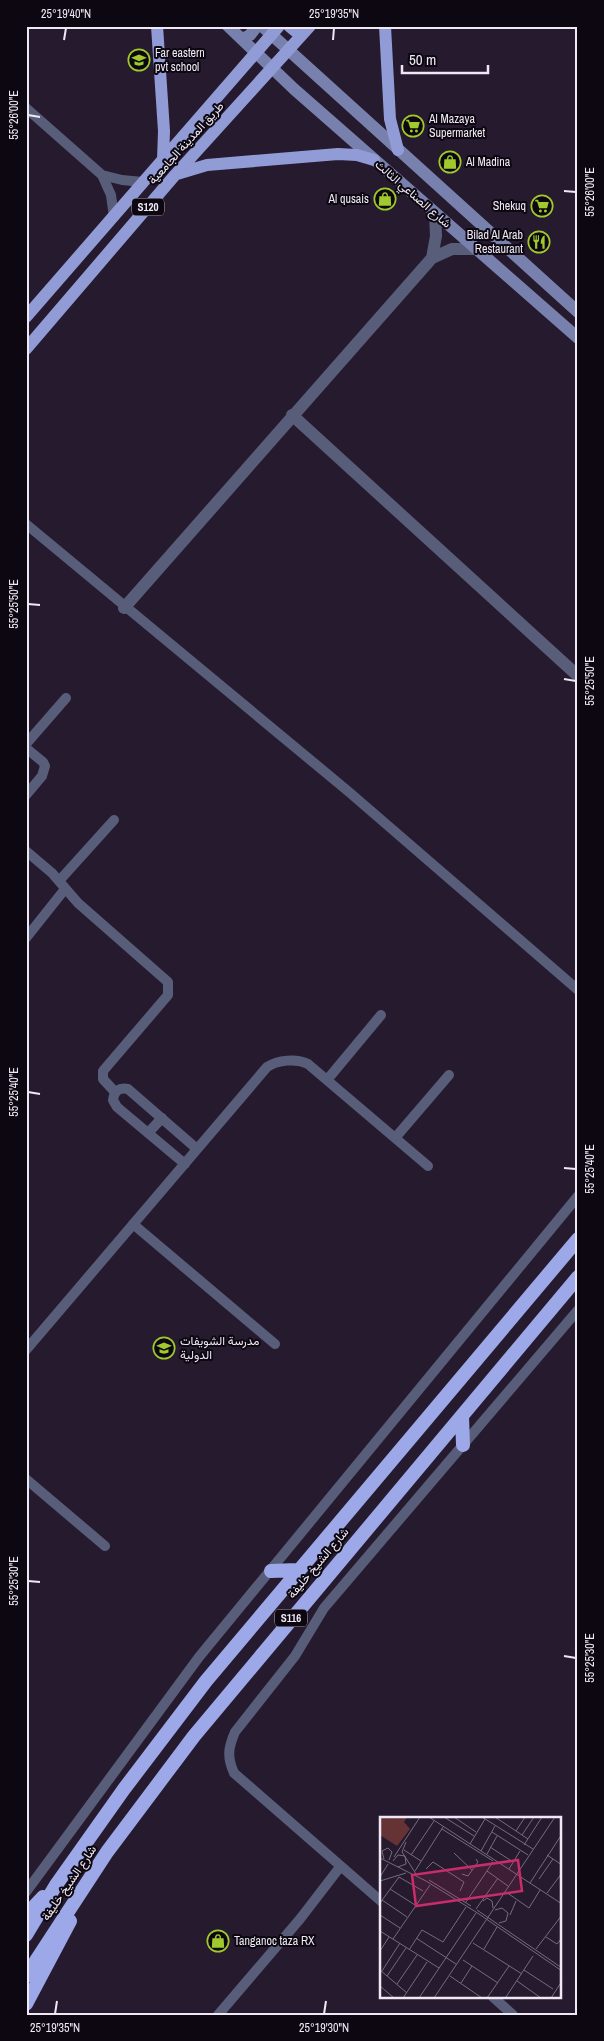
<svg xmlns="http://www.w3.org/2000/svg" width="604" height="2041" font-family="'Archivo Narrow',Vazirmatn,sans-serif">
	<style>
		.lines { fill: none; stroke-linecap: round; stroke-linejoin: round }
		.minor { stroke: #585e7a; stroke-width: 10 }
		.tertiary { stroke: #585e7a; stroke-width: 12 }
		.secondary { stroke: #7881ae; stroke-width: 12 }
		.primary { stroke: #919bd6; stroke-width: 12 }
		.trunk { stroke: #9ca8e8; stroke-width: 14 }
		.ticks { fill: none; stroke: #efe8f5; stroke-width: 2 }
		.labels { text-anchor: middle; stroke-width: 4; stroke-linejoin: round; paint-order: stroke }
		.shield { fill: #0c0710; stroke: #aba4b0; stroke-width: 1 }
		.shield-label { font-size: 11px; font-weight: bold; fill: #efe8f5 }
		.poi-label { font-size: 12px; fill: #efe8f5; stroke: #0c0710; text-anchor: start }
		.street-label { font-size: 12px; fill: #efe8f5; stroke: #0c0710 }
		.inset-road { fill: none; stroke: #766c7e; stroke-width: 1 }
		.view { fill: #c62d6a; fill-opacity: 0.15; stroke: #c62d6a; stroke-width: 2.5 }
		.inset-edge { fill: none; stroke: #efe8f5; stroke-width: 2.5 }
		.neatline { fill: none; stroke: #efe8f5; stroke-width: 2 }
		.ticks-label { font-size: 12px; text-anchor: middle; fill: #efe8f5 }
	</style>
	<rect width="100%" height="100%" fill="#261a2e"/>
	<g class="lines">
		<!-- minor -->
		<path class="minor" d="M26,108L102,175L111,195L114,217
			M102,175L122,180L143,182
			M26,524L349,792L578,990
			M26,744L66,698
			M26,748L43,762L45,766L42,776L26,795
			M26,851L52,873L78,903L168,982V995L103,1071V1079L115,1092
			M59,881L114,820
			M26,938L65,889
			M327,1080L381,1015
			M148,1133L162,1118
			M395,1138L449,1075
			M185,1164L117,1107L113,1100C114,1091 119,1087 128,1089L197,1149
			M133,1224L275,1344
			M26,1350L267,1067C278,1060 296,1058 308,1064L428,1166
			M26,1479L105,1546
			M26,1892L199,1657L578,1196
			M382,1902L234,1773C227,1757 228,1748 235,1732L295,1656L324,1608L578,1310
			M493,1997L513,2015
			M218,2015L300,1919L340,1867"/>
		<!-- tertiary -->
		<path class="tertiary" d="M432,258L436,236L435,213
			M292,415L578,676
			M124,608L432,258L452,249H475"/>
		<!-- secondary -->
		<path class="secondary" d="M228,26L294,89L578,338
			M262,26L578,312
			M242,39L250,35L257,26"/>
		<!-- primary -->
		<path class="primary" d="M157,26L164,131L163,160
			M289,26L295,31L304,32
			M385,26L390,119L398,150
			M177,174L207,165L338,154L357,155L374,160
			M26,317L279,26
			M26,349L175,175L310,26"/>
		<!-- trunk -->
		<path class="trunk" d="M462,1416L463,1445
			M271,1571L297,1570
			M26,1915L43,1897
			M26,1935L56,1885L124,1789L206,1681L578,1239
			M26,1976L107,1852L194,1736L578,1277
			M26,2004L70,1921"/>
	</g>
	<!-- ticks -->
	<path class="ticks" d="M64,40L66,28M333,40L334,28M28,115L40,117M564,191L576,192M28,604L40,605M564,679L576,681M28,1092L40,1094M564,1168L576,1169M28,1581L40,1582M564,1656L576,1658M55,2014L57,2001M324,2014L326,2001"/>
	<!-- icons -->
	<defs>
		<g id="school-ring" transform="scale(1.125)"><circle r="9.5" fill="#0c0710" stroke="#a0ca2c" stroke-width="1.5"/><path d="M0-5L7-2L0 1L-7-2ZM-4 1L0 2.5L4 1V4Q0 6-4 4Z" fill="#a0ca2c"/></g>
		<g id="supermarket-ring" transform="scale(1.125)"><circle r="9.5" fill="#0c0710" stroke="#a0ca2c" stroke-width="1.5"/><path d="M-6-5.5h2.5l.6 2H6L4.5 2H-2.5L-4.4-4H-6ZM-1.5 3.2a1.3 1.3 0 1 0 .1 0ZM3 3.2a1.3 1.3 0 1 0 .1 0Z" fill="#a0ca2c"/></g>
		<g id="shop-ring" transform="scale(1.125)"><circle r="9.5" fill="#0c0710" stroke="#a0ca2c" stroke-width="1.5"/><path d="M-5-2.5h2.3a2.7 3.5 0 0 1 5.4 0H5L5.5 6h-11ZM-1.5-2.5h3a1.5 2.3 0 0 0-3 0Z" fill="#a0ca2c"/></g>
		<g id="restaurant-ring" transform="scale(1.125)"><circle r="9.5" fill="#0c0710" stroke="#a0ca2c" stroke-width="1.5"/><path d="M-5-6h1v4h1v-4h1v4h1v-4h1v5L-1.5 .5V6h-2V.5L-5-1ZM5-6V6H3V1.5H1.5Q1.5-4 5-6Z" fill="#a0ca2c"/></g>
	</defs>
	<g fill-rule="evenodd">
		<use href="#school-ring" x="139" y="60"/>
		<use href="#supermarket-ring" x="413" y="126"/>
		<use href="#shop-ring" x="450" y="162"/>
		<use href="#shop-ring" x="385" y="199"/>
		<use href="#supermarket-ring" x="542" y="206"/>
		<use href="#restaurant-ring" x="539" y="242"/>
		<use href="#school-ring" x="164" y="1348"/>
		<use href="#shop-ring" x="218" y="1941"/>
	</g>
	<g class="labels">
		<!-- shield labels -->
		<g class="shield">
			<rect x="132" y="198.5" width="32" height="17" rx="4"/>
			<rect x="275" y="1609.5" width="32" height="17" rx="4"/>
		</g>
		<g class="shield-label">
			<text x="148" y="211">S120</text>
			<text x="291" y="1622">S116</text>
		</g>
		<!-- poi labels -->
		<g class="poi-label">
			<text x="155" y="57">Far eastern<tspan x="155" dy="14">pvt school</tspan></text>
			<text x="429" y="123">Al Mazaya<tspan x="429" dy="14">Supermarket</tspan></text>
			<text x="466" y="166">Al Madina</text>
			<text x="369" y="203" text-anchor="end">Al qusais</text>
			<text x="526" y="210" text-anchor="end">Shekuq</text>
			<text x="523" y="239" text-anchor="end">Bilad Al Arab<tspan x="523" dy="14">Restaurant</tspan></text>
			<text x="180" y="1345">مدرسة الشويفات<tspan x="180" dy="14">الدولية</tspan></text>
			<text x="234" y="1945">Tanganoc taza RX</text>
		</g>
		<!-- street labels -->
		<g class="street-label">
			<text transform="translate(186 143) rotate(-48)" y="4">طريق المدينة الجامعية</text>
			<text transform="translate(413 194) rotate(41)" y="4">شارع الصناعي الثالث</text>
			<text transform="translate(318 1563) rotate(-50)" y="4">شارع الشيخ خليفة</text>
			<text transform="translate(69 1883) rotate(-56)" y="4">شارع الشيخ خليفة</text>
		</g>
	</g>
	<!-- overview -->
	<g transform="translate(380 1817)">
		<rect width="181" height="181" fill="#261a2e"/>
		<path d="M0,0H27L24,5L30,12L17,29L0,18Z" fill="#663334"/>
		<path class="inset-road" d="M49,0L182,87M64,0L94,19M74,0L96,15M102,0L153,32M115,0L148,22M62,12L113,44M136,14L145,0M112,15L148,38M142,18L154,0M26,25L22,35L36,57M90,27L105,2M144,28L162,0M110,30L133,45M24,33L41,44M101,34L115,9M74,36L92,53M107,37L117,19M31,38L54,4M167,38L182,48M14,40L40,0M0,41L46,64L96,95L182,154M4,42L2,34L8,31L12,35L9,43M13,44L18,38L25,39L26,47L18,50M46,52L53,45L84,65L80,74M129,52L140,34M35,54L63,10M107,54L128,69M82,57L88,59L98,45L96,42M0,60L8,47M159,62L173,42M49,63L91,89M0,64L26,56M150,66L182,17M10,72L35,88M126,75L149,91L160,73M167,76L182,56M2,83L27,100M103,84L107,81L112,84L113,91M86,85L113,45M0,86L19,60L43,74M96,92L118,61M97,93L182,151M115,93L122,91L128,96L126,104L119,106M0,98L20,111M130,98L136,84M0,114L59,151M166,120L177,127L182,121M36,121L76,147M13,122L50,68M93,126L142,157M104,132L117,110M156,132L182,98M29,133L42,113L63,125L86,90M0,134L9,120M83,143L118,166M0,153L27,176M144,153L173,172M2,154L20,126M7,159L26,131M70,159L102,181M137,164L161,181M81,166L92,149M17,167L37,138M0,169L14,181M126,180L153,139M23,181L47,145M39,181L96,96M54,181L175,0M107,181L129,149M171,181L182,164"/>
		<path class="view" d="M138,43L142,74L36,89L32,58Z"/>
		<rect width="181" height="181" class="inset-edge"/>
	</g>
	<!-- border -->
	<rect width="604" height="2041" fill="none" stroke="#0c0710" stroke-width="55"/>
	<!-- scale -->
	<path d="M402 65v8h86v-8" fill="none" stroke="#efe8f5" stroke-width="2.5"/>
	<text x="409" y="65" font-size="15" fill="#efe8f5" stroke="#0c0710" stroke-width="4" paint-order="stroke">50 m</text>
	<rect x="28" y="28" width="548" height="1986" class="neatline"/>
	<g class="ticks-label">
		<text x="66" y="18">25°19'40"N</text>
		<text x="334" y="18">25°19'35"N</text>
		<text transform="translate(14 115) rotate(-90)" y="4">55°26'00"E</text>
		<text transform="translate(590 192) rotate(-90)" y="4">55°26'00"E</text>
		<text transform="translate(14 604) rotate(-90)" y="4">55°25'50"E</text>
		<text transform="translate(590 681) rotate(-90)" y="4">55°25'50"E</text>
		<text transform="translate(14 1092) rotate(-90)" y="4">55°25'40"E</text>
		<text transform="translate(590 1169) rotate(-90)" y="4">55°25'40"E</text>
		<text transform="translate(14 1581) rotate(-90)" y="4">55°25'30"E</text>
		<text transform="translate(590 1658) rotate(-90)" y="4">55°25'30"E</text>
		<text x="55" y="2032">25°19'35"N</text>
		<text x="324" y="2032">25°19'30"N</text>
	</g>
</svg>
